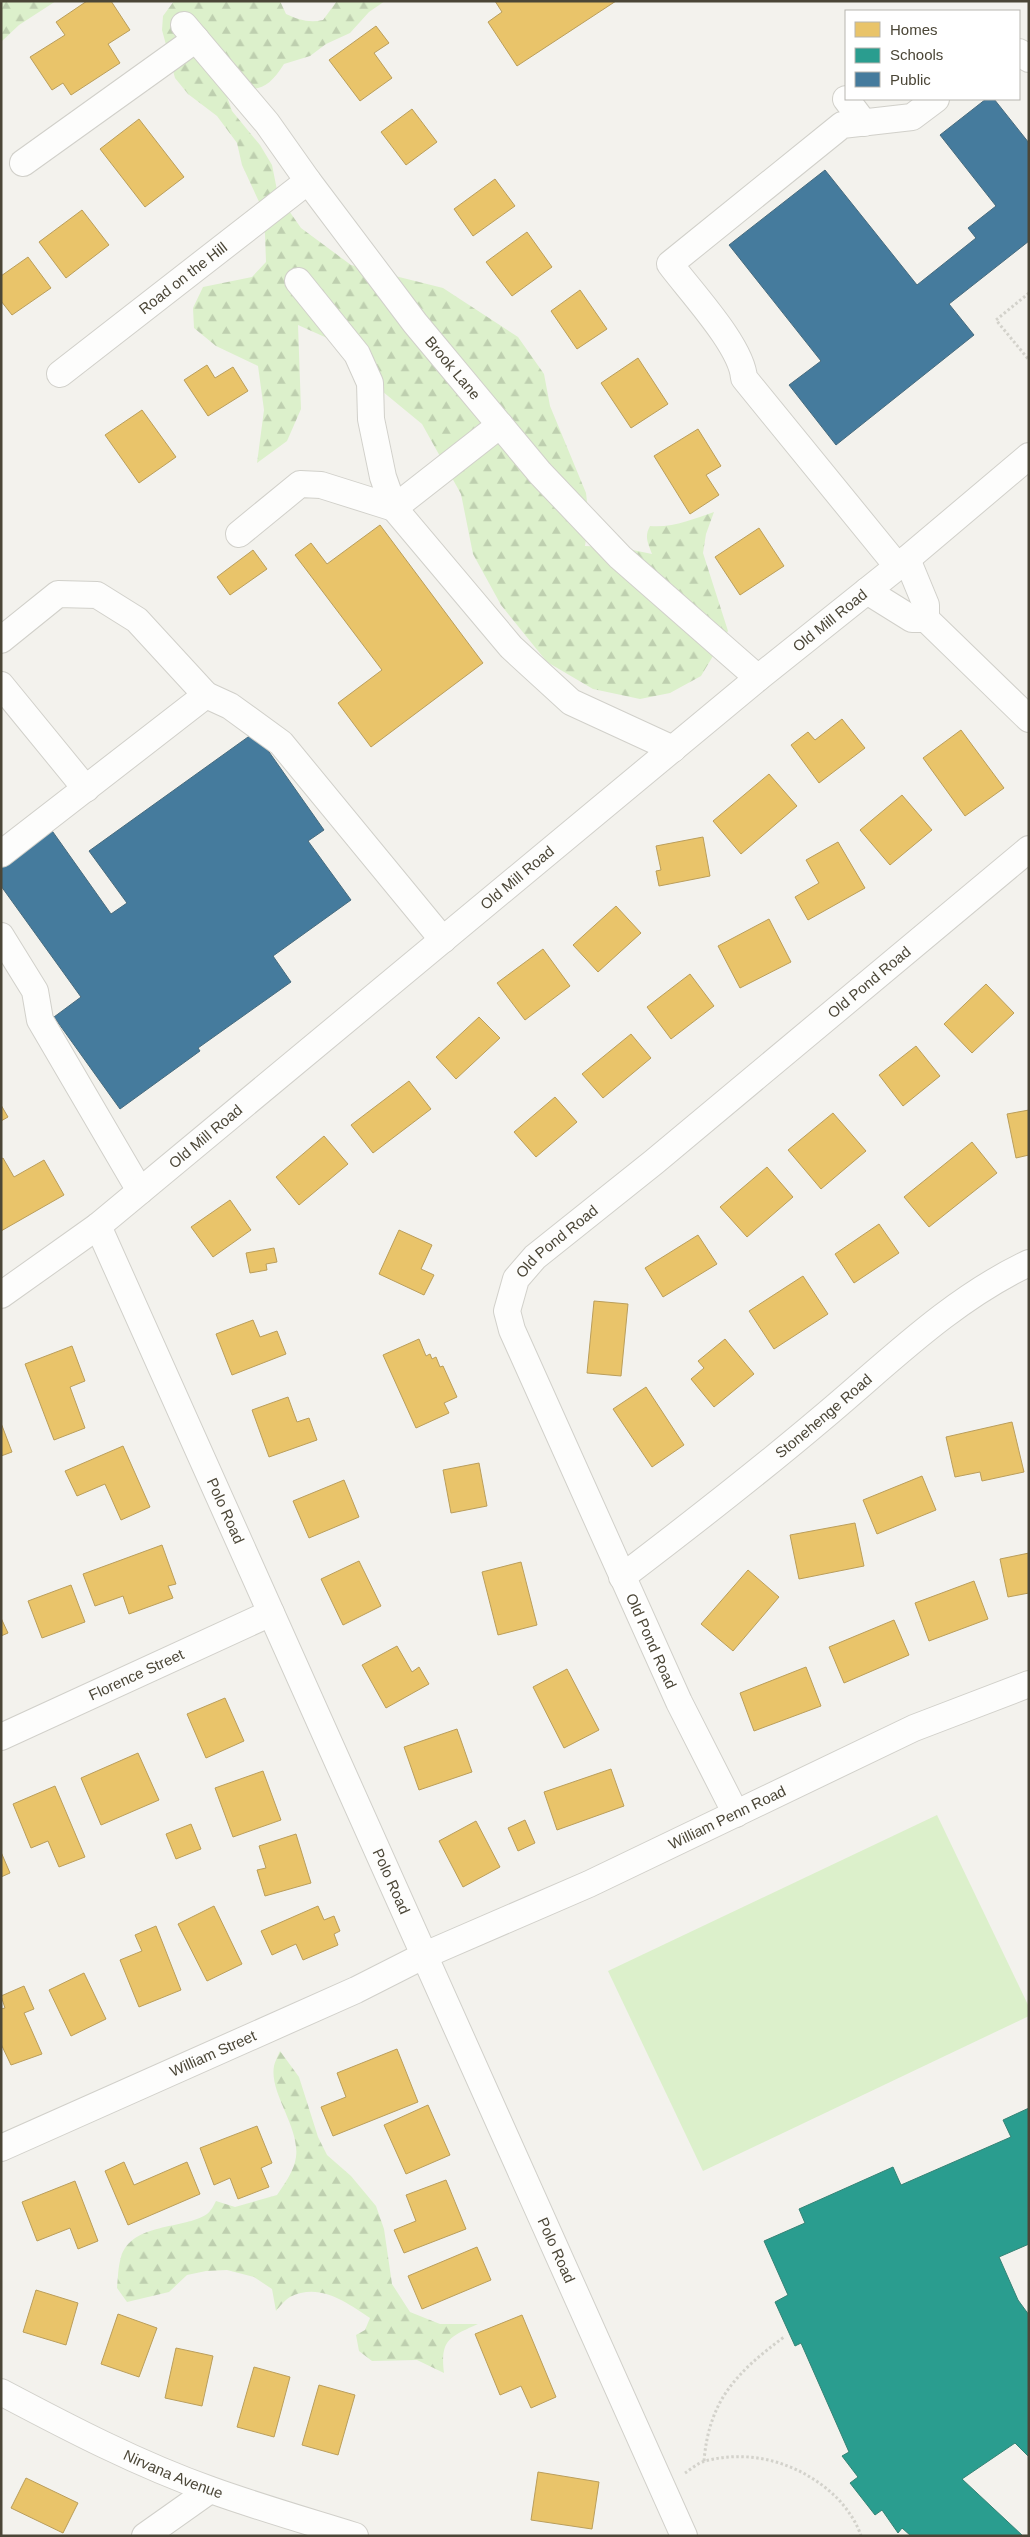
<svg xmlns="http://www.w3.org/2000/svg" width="1030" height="2537" font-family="Arial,sans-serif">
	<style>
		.forest { fill: url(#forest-firs) }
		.park { fill: #dcf0cb }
		.homes { fill: #e9c46a; stroke: #ba9e5b }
		.schools { fill: #2a9d8f; stroke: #348375 }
		.public { fill: #457b9d; stroke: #476b7e }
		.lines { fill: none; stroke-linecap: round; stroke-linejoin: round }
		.minor-casing { stroke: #d1d0ca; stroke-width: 28 }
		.path { stroke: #d3d2cb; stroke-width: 3; stroke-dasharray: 2.5 2.5; stroke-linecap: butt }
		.minor { stroke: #fdfdfc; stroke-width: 26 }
		.labels { text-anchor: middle; stroke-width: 5; stroke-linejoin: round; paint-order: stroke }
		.street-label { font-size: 15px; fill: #4b4637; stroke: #fff }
	</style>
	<defs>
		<pattern id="forest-firs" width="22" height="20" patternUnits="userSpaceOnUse" patternTransform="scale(1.25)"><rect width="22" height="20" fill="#dcf0cb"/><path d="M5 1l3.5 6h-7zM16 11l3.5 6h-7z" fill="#becfaf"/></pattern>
	</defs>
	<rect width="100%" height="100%" fill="#f3f2ed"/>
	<!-- forest -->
	<path class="forest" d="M1,1H56L19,25L1,42Z
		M174,1H280L286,14C299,20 309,23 323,20L337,1H385L369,12L350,33L326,44L310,56L284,64C266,93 254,92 223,85L232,111L260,145L272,165L278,195L301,228L351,265L443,288L518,337L544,374L550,406L586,493L589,519L585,546L623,548L652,554C648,543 644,537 650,526C673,528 693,519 714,512L706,534L703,553L728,631L701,676L670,693L640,699L593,689L547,662L501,605L473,554L461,494L422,424L371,382L345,346L298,325L301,409L287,441L257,463L264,410L258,366L216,346L194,328L193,308L203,287L252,277L266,262L265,234L261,206L242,165L237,143L217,116L188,94L175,78L162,30L163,16Z
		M280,2051L299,2077L318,2137L327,2155L351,2176L376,2206L384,2229L392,2284L410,2312L440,2324H478C449,2337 440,2340 444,2373L417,2360L372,2361L359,2351L356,2335L365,2330L370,2318C347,2303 320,2282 290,2297C285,2300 280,2306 276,2311L272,2289L254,2277L227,2270L206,2271L187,2275L169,2292L127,2302L117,2288C118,2278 118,2267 121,2257C132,2222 183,2230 207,2214C211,2211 214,2205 216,2201L235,2207L277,2195C285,2183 294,2171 296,2157C300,2127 269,2093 274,2066C275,2061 278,2056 280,2051Z"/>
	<!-- park -->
	<path class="park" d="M937,1815L1029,2007V2016L703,2171L608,1971Z"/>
	<!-- homes -->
	<path class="homes" d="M87,1H111L130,30L108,44L120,63L71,95L63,83L52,90L30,57L65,35L56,22Z
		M495,1H616L517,66L488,22L502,12Z
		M376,26L389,43L374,53L392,78L360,101L329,60Z
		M412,109L437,142L406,165L381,132Z
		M139,119L184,177L145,207L100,149Z
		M495,179L515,206L473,236L454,209Z
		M82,210L109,245L66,278L39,242Z
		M527,232L552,267L512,296L486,262Z
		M28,257L51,288L12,315L1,301V276Z
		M580,290L607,329L577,349L551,311Z
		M638,358L668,404L631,428L601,383Z
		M207,365L215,378L233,367L248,391L208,416L184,380Z
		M142,410L176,457L139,483L105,435Z
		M698,429L721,466L706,475L719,495L690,514L654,456Z
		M380,525L483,663L371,747L338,703L382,670L295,555L311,543L327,564Z
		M759,528L784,566L740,595L715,557Z
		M253,550L267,569L230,595L217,577Z
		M842,719L865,748L819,783L791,745L808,732L815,740Z
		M961,730L1004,788L965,816L923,758Z
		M769,774L797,806L741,854L713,821Z
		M902,795L932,830L890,865L860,830Z
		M703,837L710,876L659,886L656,871L661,870L656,846Z
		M838,842L865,888L808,920L795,897L819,883L806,860Z
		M616,906L641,933L598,972L573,945Z
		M769,919L791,962L740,988L718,946Z
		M543,949L570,986L525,1020L497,983Z
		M690,974L714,1006L671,1039L647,1007Z
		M986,984L1014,1013L972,1053L944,1024Z
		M479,1017L500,1038L456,1079L436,1057Z
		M631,1034L651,1058L603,1098L582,1074Z
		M916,1046L940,1076L903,1106L879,1075Z
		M409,1081L431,1109L373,1153L351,1125Z
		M555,1097L577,1122L536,1157L514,1132Z
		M1,1105L8,1117L1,1121Z
		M1029,1110V1155L1016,1158L1007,1114Z
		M833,1113L866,1151L821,1189L788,1150Z
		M324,1136L348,1164L299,1205L276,1177Z
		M972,1142L997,1173L929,1227L904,1197Z
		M3,1158L14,1177L44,1160L64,1195L1,1231V1159Z
		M767,1167L793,1197L747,1237L720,1207Z
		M230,1200L251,1230L213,1257L191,1227Z
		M879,1224L899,1253L854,1283L835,1254Z
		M399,1230L432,1245L421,1269L434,1275L424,1295L379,1274Z
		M698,1235L717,1264L663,1297L645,1268Z
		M274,1248L277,1262L266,1264L267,1270L250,1273L246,1253Z
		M803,1276L828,1314L774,1349L749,1311Z
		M594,1301L628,1304L621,1376L587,1373Z
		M253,1320L260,1337L277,1331L286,1354L232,1375L216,1334Z
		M419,1339L426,1356L430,1354L432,1359L436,1357L440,1367L443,1366L457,1397L444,1403L449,1413L416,1428L383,1355Z
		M725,1339L754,1374L714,1407L691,1379L704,1368L698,1361Z
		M72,1346L85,1381L70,1387L85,1428L54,1440L25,1364Z
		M646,1387L684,1445L652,1467L613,1409Z
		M288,1397L297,1422L309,1418L317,1440L269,1457L252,1410Z
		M1012,1422L1024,1472L982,1481L980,1472L955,1477L946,1437Z
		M1,1423L12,1452L1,1456Z
		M123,1446L150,1507L121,1520L105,1484L77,1496L65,1471Z
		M479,1463L487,1506L451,1513L443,1470Z
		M922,1476L936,1510L877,1534L863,1500Z
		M344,1480L359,1517L309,1538L293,1501Z
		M855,1523L864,1566L799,1579L790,1535Z
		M162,1545L176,1584L168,1586L173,1598L129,1614L123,1596L95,1606L83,1574Z
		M1029,1553V1593L1008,1597L1000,1559Z
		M359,1561L381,1606L343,1625L321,1579Z
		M521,1562L537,1625L498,1635L482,1572Z
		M748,1570L779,1597L733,1651L701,1624Z
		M974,1581L988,1619L929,1641L915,1603Z
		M71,1585L85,1622L42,1638L28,1601Z
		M1,1618L8,1633L1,1636Z
		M894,1620L909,1655L844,1683L829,1647Z
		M397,1646L412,1672L419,1667L429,1684L386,1708L362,1665Z
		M806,1667L821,1706L754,1731L740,1693Z
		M567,1669L599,1730L564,1748L533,1687Z
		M225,1698L244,1741L206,1758L187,1714Z
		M457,1729L472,1772L419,1790L404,1747Z
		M138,1753L159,1800L101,1825L81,1778Z
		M611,1769L624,1806L557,1830L544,1792Z
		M263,1771L281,1820L233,1837L215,1788Z
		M55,1786L85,1857L59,1867L48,1841L31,1848L13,1804Z
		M525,1820L535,1843L518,1851L508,1828Z
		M476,1821L500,1867L463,1887L439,1841Z
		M191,1824L201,1849L176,1859L166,1834Z
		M296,1834L311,1883L265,1896L257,1870L266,1868L259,1846Z
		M1,1852L10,1873L1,1877Z
		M214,1906L242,1964L207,1981L178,1924Z
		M318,1906L324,1920L334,1916L340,1931L334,1934L338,1945L303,1960L296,1944L272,1955L261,1931Z
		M156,1926L181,1990L139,2007L120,1960L142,1951L135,1935Z
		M84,1973L106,2019L71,2036L49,1990Z
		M24,1986L34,2009L24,2013L42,2054L11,2065L1,2044V2009L5,2008L1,1996Z
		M397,2049L418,2102L333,2136L321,2107L346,2097L337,2073Z
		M428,2105L450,2155L406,2174L384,2125Z
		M257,2126L272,2163L261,2168L269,2187L238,2199L230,2178L214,2185L200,2148Z
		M124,2162L134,2185L187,2162L200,2194L128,2225L105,2171Z
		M446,2180L466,2229L404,2253L394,2230L416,2221L406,2195Z
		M75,2181L98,2241L78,2249L70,2228L37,2241L22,2202Z
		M477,2247L491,2280L422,2309L408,2276Z
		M36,2290L78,2303L66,2345L23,2332Z
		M118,2314L157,2328L139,2377L101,2364Z
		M522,2315L556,2397L531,2408L521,2386L500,2395L475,2334Z
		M176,2348L213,2356L202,2406L165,2398Z
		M254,2367L290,2377L274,2437L237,2427Z
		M319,2385L355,2395L338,2455L302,2445Z
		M538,2472L599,2482L592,2529L531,2520Z
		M26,2478L78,2503L63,2533L11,2508Z"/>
	<!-- schools -->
	<path class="schools" d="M1029,2108V2244L999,2257L1018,2300L1029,2315V2457L1015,2443L962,2479L1023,2536H911L902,2528L898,2533L882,2510L875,2515L850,2483L858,2477L842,2456L849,2452L801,2343L795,2346L775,2302L788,2295L764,2241L805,2223L799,2209L893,2167L901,2185L1011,2137L1003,2120Z"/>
	<!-- public -->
	<path class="public" d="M986,99H994L1029,143V241L949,304L974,335L836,445L789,385L821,361L729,245L825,170L917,285L976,238L968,228L996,206L940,135Z
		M255,732L324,830L308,841L351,900L273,956L291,982L198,1048L200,1051L120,1109L54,1017L81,997L1,886V858L48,825L111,914L127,903L89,851Z"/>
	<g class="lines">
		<!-- minor casing -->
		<g class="minor-casing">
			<g id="minor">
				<path id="s1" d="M184,25L267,123L308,181L415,323L540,473L620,557L758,678"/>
				<path d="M1019,52L1029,59"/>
				<path d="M846,99L864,123"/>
				<path d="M23,163L196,39"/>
				<path d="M298,281L357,354L370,383L371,419L383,477L394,508"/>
				<path id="s2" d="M60,374L308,181"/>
				<path d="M500,425L394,508L511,647L571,702L673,749"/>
				<path d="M239,534L300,484L321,485L394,508"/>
				<path d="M907,559L926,605V619"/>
				<path d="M898,567L744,378C742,346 690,291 670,264L842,125L912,117L936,99"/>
				<path d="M867,591L912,619H926L1029,719"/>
				<path d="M1,640L58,594L97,595L137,620L206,695L230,706L281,743L443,940"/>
				<path d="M1,685L86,789"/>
				<path d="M1,854L206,695"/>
				<path d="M1,936L35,991L40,1020L140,1191"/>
				<path id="s3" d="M98,1226L684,2536"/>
				<path id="s4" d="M1,1295L98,1226L758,678L907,559L1029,456"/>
				<path id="s5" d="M622,1577C689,1526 756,1474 821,1419C887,1364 950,1300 1029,1263"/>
				<path id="s6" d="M1,1737L271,1613"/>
				<path id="s7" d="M736,1814L679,1702L512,1330L507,1311L516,1279L535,1257L654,1162L1029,849"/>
				<path id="s8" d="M1,2148L356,1990L425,1955L589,1884L914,1728L1029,1684"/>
				<path id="s9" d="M1,2392C69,2428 138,2464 211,2490C258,2507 307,2521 355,2536"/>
				<path d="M145,2536L210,2490"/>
			</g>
		</g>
		<!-- path -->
		<path class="path" d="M1029,293L996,320L1029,360
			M704,2461C709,2400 737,2372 784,2337
			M685,2473C691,2469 698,2463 705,2461C754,2448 805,2465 839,2500C848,2510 857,2523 861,2536"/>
		<!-- minor -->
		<use href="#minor" class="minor"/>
	</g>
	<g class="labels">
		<!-- street labels -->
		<g class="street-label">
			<text dy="5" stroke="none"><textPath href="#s2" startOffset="156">Road on the Hill</textPath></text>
			<text dy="5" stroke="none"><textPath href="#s1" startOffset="436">Brook Lane</textPath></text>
			<text dy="5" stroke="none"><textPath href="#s4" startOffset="1069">Old Mill Road</textPath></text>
			<text dy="5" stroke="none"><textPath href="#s4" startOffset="664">Old Mill Road</textPath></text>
			<text dy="5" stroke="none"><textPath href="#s7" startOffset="1048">Old Pond Road</textPath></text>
			<text dy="5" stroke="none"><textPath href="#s4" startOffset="259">Old Mill Road</textPath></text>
			<text dy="5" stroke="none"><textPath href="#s7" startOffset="642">Old Pond Road</textPath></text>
			<text dy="5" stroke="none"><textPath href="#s5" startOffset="258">Stonehenge Road</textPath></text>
			<text dy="5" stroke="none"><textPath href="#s3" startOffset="312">Polo Road</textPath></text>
			<text transform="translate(651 1641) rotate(66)" y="5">Old Pond Road</text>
			<text dy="5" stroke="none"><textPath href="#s6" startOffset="149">Florence Street</textPath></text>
			<text dy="5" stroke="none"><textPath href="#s8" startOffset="798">William Penn Road</textPath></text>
			<text dy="5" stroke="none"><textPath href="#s3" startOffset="718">Polo Road</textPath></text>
			<text dy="5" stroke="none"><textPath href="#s8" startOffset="232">William Street</textPath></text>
			<text dy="5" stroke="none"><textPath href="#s3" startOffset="1122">Polo Road</textPath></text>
			<text dy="5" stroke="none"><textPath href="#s9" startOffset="191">Nirvana Avenue</textPath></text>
		</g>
	</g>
	<!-- border -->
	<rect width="1030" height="2537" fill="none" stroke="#4b4637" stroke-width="5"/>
	<!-- legend -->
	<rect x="845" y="10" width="175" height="90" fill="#ffffff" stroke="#b7b5af"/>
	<rect x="855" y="22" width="25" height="15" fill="#e9c46a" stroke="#b7b5af"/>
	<text x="890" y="35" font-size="15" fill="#4b4637">Homes</text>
	<rect x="855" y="48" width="25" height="15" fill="#2a9d8f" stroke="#b7b5af"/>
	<text x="890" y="60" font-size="15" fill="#4b4637">Schools</text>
	<rect x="855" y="72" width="25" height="15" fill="#457b9d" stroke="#b7b5af"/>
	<text x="890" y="85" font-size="15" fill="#4b4637">Public</text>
</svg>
